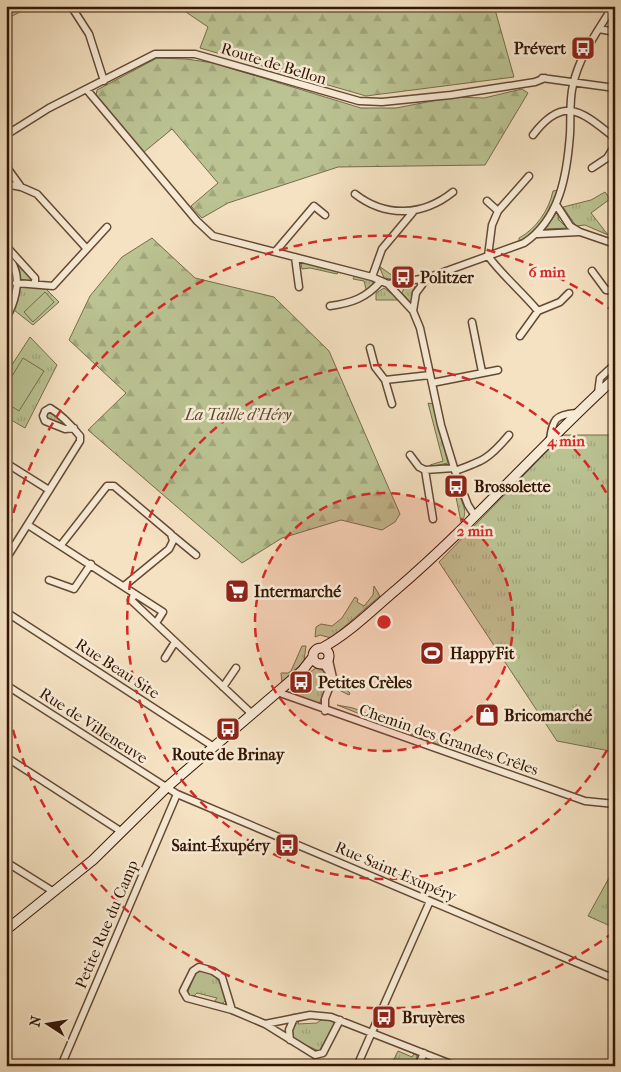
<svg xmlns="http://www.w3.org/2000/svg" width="621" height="1072" font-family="'IM FELL French Canon',serif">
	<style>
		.grass { fill: url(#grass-tufts); stroke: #776c4c }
		.forest { fill: url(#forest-firs); stroke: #776c4c }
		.pitch { fill: #bbc393; stroke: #776c4c }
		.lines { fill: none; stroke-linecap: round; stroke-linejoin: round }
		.minor-casing { stroke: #644934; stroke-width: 9 }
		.secondary-casing { stroke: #331604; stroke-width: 11 }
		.minor { stroke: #f8ecd7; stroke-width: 6 }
		.secondary { stroke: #f8ecd7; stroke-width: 9 }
		.ring { fill: none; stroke: #d62828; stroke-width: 2.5; stroke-dasharray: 9 6 }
		.labels { text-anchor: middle; stroke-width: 5; stroke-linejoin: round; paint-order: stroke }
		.poi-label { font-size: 16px; font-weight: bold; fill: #331604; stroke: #f8ecd7; text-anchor: start }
		.street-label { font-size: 16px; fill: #331604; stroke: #f8ecd7 }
		.park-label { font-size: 16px; font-style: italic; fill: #5c4a2f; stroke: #f8ecd7 }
		.centre { fill: #d62828; stroke: #f8ecd7; stroke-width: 2.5 }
		.ring-label { font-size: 15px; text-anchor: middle; font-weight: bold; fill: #d62828; stroke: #f8ecd7; stroke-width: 5; stroke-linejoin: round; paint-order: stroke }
	</style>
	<defs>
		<pattern id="grass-tufts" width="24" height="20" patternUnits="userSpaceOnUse" patternTransform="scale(1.25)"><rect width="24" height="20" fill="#bbc393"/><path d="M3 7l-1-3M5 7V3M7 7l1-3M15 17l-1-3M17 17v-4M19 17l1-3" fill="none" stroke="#a1a77d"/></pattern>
		<pattern id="forest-firs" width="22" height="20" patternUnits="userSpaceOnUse" patternTransform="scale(1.25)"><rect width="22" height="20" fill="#bbc393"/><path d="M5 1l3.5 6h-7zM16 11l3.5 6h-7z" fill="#a1a77d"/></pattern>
	</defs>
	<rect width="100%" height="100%" fill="#f5e2c2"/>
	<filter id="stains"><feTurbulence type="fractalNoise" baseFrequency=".004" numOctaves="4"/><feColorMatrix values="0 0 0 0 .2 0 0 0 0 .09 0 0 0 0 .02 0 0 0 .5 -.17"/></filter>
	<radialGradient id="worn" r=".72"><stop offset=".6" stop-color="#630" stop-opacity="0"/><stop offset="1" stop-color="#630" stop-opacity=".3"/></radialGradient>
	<!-- grass -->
	<path class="grass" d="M6,6H32L6,19Z
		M558,190C555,210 538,234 519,241V238C536,229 549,210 553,191Z
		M605,192L610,199L591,213L608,235L585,225L576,226L563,207L591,200Z
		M557,212L559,220L567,228L545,229Z
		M6,250L32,279L30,281H21L18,267L6,255Z
		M306,263L339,272L337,274L310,268L302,269L301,264Z
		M379,266L393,276H398L397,280L384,278Z
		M355,275L372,280L374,286L367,293L364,281L353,279Z
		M412,283L415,288L412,304L402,293L405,285Z
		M19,286L46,289L59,302L33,325L14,310Z
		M384,288L400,300H376V293Z
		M30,337L57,365L25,428L6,417V374Z
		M428,403L433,404L448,463L431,467L430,465L443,461Z
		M49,412L67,423L66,426L55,423L46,417Z
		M563,435H615V752L557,741L439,562Z
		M455,492L459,493C462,504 469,513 461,522Z
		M374,586L380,596L331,638L320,635L315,637L316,627L321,624L332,626L342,618L355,597L358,599L357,602L364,606L373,595Z
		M302,646H306L304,661L282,683L281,673H288L291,671Z
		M316,668L325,671L329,682L319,704L289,693L302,681L304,676Z
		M337,675L338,682L350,693L349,695L335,688Z
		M337,705L353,708L444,742L442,746Z
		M615,867V928L588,916Z
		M197,970C217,972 221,982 226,1000L222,1004L214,1002L217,998L197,993L193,997L187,994Z
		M300,1019L298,1024L317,1023L322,1019L334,1021L335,1024L319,1051L294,1040L292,1029Z
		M398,1051L412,1057L415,1052L417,1057L414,1066H399L392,1063Z"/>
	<!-- forest -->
	<path class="forest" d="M177,6H494L514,77L366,96L200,48L208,27Z
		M157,58L186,59L214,63L361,108H396L453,97L484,98L522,89L528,93L485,165L338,167L228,203L202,218L191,206L218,183L172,129L144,152L96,95L97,90Z
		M152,238L195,278L274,297L329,351L400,514L395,522L382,530L341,520L282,538L242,563L88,430L126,393L69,340L90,296L122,257Z"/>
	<!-- pitch -->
	<path class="pitch" d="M45,292L54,302L33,322L24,312Z
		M23,358L44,371L19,411L6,403V386Z"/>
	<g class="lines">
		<!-- minor casing -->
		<g class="minor-casing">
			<path id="minor" d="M71,6L89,34L104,81
				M599,29L615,32
				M542,78L615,88
				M87,90L197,221L213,236L372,277L388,284L427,278L524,243C560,219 567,175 570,134C571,118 569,101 573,85C579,56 598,31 613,6
				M6,135L49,108L155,54H195L359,101L382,102L451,95L535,82L545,78
				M533,135C564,94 582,112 615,138
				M592,168L607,158L615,145
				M6,170L8,169L21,187L37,194L87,249
				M529,176L498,211L492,225L488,256C503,276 522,292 538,311
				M6,184L21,187
				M355,194C386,218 423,216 453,192
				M487,201L498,211
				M557,206L570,226L580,232L615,244
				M538,234L579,232
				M6,246L35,278V284
				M275,252L314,206L325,215
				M6,257C9,260 13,263 14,267C21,282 14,305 6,318
				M295,257L299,287
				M592,271L606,290L615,291
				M372,277L382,249L413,212
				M16,283L53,286L107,227
				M388,284L413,311L420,328L441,425L455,471L468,505L475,516
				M330,306C352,303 366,298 381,281
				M413,311L416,293L427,278
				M472,322L482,372
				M520,336L538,311L560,302L569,293
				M370,348L375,367L385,380L392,404
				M385,380L430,375
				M432,383L498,370
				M598,393L600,378L615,364
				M550,439C553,419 555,415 576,413
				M410,455L419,467L425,470L433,519
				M6,463L49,490
				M425,470L454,468
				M455,471C483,461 489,459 509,435
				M28,525L163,612L156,623
				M173,536L196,555
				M61,545L107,486H114L171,534L173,541L169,549L124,586
				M6,559L80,441V436C71,425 62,415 50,408L45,411L43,416L45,421L65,429L74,428
				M49,580L74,589L91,564
				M135,594L131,600L252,714
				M6,612L214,747
				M165,658L175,642
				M323,664L331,675
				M6,685L177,794L615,979
				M223,687L236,668
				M277,692L585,801L615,804
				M325,711V699L333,678L329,660
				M6,757L122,832
				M6,862L54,892
				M232,1010L222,977L213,971L199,967L193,971L183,991L187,998L232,1010L265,1024L315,1055L323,1053L340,1020
				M265,1024L310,1015L331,1017L456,1066
				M290,1040L289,1030L294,1018
				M61,1066L177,794
				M357,1066L430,901
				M418,1066L424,1053"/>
		</g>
		<!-- secondary casing -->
		<g class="secondary-casing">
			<path id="secondary" d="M313 656a8 8 0 1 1 16 0a8 8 0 1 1-16 0Z
				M322,648C350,633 373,609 397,589C474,523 540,446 615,378
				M6,930L93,860L167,787L302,671L313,657"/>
		</g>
		<!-- minor -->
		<use href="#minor" class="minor"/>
		<!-- secondary -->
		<use href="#secondary" class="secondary"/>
	</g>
	<!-- distance rings -->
	<circle cx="384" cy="622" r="129" fill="#d62828" fill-opacity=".12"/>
	<g class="ring">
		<circle cx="384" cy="622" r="129"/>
		<path d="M614 737A257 257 0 1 1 614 507"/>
		<path d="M614 932A386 386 0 0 1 6 702M6 542A386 386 0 0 1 614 312"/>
	</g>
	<!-- icons -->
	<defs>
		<g id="bus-square" transform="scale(1.25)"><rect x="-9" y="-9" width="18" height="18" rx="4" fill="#8f2418" stroke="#f8ecd7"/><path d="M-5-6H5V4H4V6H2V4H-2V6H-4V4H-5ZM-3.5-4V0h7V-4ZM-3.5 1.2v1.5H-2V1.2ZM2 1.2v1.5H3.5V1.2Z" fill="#fff"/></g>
		<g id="supermarket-square" transform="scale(1.25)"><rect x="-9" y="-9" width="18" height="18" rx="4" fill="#8f2418" stroke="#f8ecd7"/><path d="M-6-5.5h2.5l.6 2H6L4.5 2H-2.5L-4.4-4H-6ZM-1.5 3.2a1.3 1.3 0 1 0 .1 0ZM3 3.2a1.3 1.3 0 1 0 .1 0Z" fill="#fff"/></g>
		<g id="stadium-square" transform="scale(1.25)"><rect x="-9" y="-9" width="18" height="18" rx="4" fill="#8f2418" stroke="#f8ecd7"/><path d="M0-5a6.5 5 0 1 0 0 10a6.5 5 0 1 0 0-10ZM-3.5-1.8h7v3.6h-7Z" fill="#fff"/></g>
		<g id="shop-square" transform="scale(1.25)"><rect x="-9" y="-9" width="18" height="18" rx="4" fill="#8f2418" stroke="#f8ecd7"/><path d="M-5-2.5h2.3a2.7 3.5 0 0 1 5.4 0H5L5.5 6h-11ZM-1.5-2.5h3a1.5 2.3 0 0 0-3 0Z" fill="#fff"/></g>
	</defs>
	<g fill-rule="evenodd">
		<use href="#bus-square" x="583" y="48"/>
		<use href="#bus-square" x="403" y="277"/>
		<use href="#bus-square" x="456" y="486"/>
		<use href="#supermarket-square" x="237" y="591"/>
		<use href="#stadium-square" x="432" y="653"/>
		<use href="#bus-square" x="301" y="682"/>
		<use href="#shop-square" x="487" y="715"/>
		<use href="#bus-square" x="228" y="729"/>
		<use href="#bus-square" x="287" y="845"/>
		<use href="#bus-square" x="384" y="1017"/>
	</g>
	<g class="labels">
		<!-- poi labels -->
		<g class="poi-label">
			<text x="566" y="54" text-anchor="end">Prévert</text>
			<text x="420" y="283">Politzer</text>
			<text x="474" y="492">Brossolette</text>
			<text x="254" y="597">Intermarché</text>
			<text x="450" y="659">HappyFit</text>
			<text x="318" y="688">Petites Crèles</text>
			<text x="504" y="721">Bricomarché</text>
			<text x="228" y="760" text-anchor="middle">Route de Brinay</text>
			<text x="270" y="851" text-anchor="end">Saint-Éxupéry</text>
			<text x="402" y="1023">Bruyères</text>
		</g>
		<!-- street labels -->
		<g class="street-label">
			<text transform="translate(274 63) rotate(17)" y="6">Route de Bellon</text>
			<text transform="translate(118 668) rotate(33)" y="6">Rue Beau Site</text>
			<text transform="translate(94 725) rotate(33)" y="6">Rue de Villeneuve</text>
			<text transform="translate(449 739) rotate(19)" y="6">Chemin des Grandes Crêles</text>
			<text transform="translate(396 871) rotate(23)" y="6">Rue Saint-Exupéry</text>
			<text transform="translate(106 924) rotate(-67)" y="6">Petite Rue du Camp</text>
		</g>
		<!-- park labels -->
		<g class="park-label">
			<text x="238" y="420">La Taille d'Héry</text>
		</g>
	</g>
	<circle cx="384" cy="622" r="8" class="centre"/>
	<g class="ring-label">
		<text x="547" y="277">6 min</text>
		<text x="566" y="446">4 min</text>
		<text x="475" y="536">2 min</text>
	</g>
	<!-- margin -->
	<rect width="621" height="1072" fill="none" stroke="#f5e2c2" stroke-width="25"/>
	<rect x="8" y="8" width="606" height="1057" fill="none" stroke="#331604" stroke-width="2.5"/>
	<rect x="12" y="12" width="596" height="1047" fill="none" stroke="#331604"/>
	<!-- north arrow -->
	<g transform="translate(48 1024) rotate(282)" stroke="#f8ecd7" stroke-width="4" paint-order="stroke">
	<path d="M0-4L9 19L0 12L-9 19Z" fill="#331604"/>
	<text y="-8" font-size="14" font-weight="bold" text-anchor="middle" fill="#331604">N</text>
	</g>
	<rect width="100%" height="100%" filter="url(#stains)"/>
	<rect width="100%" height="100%" fill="url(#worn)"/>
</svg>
